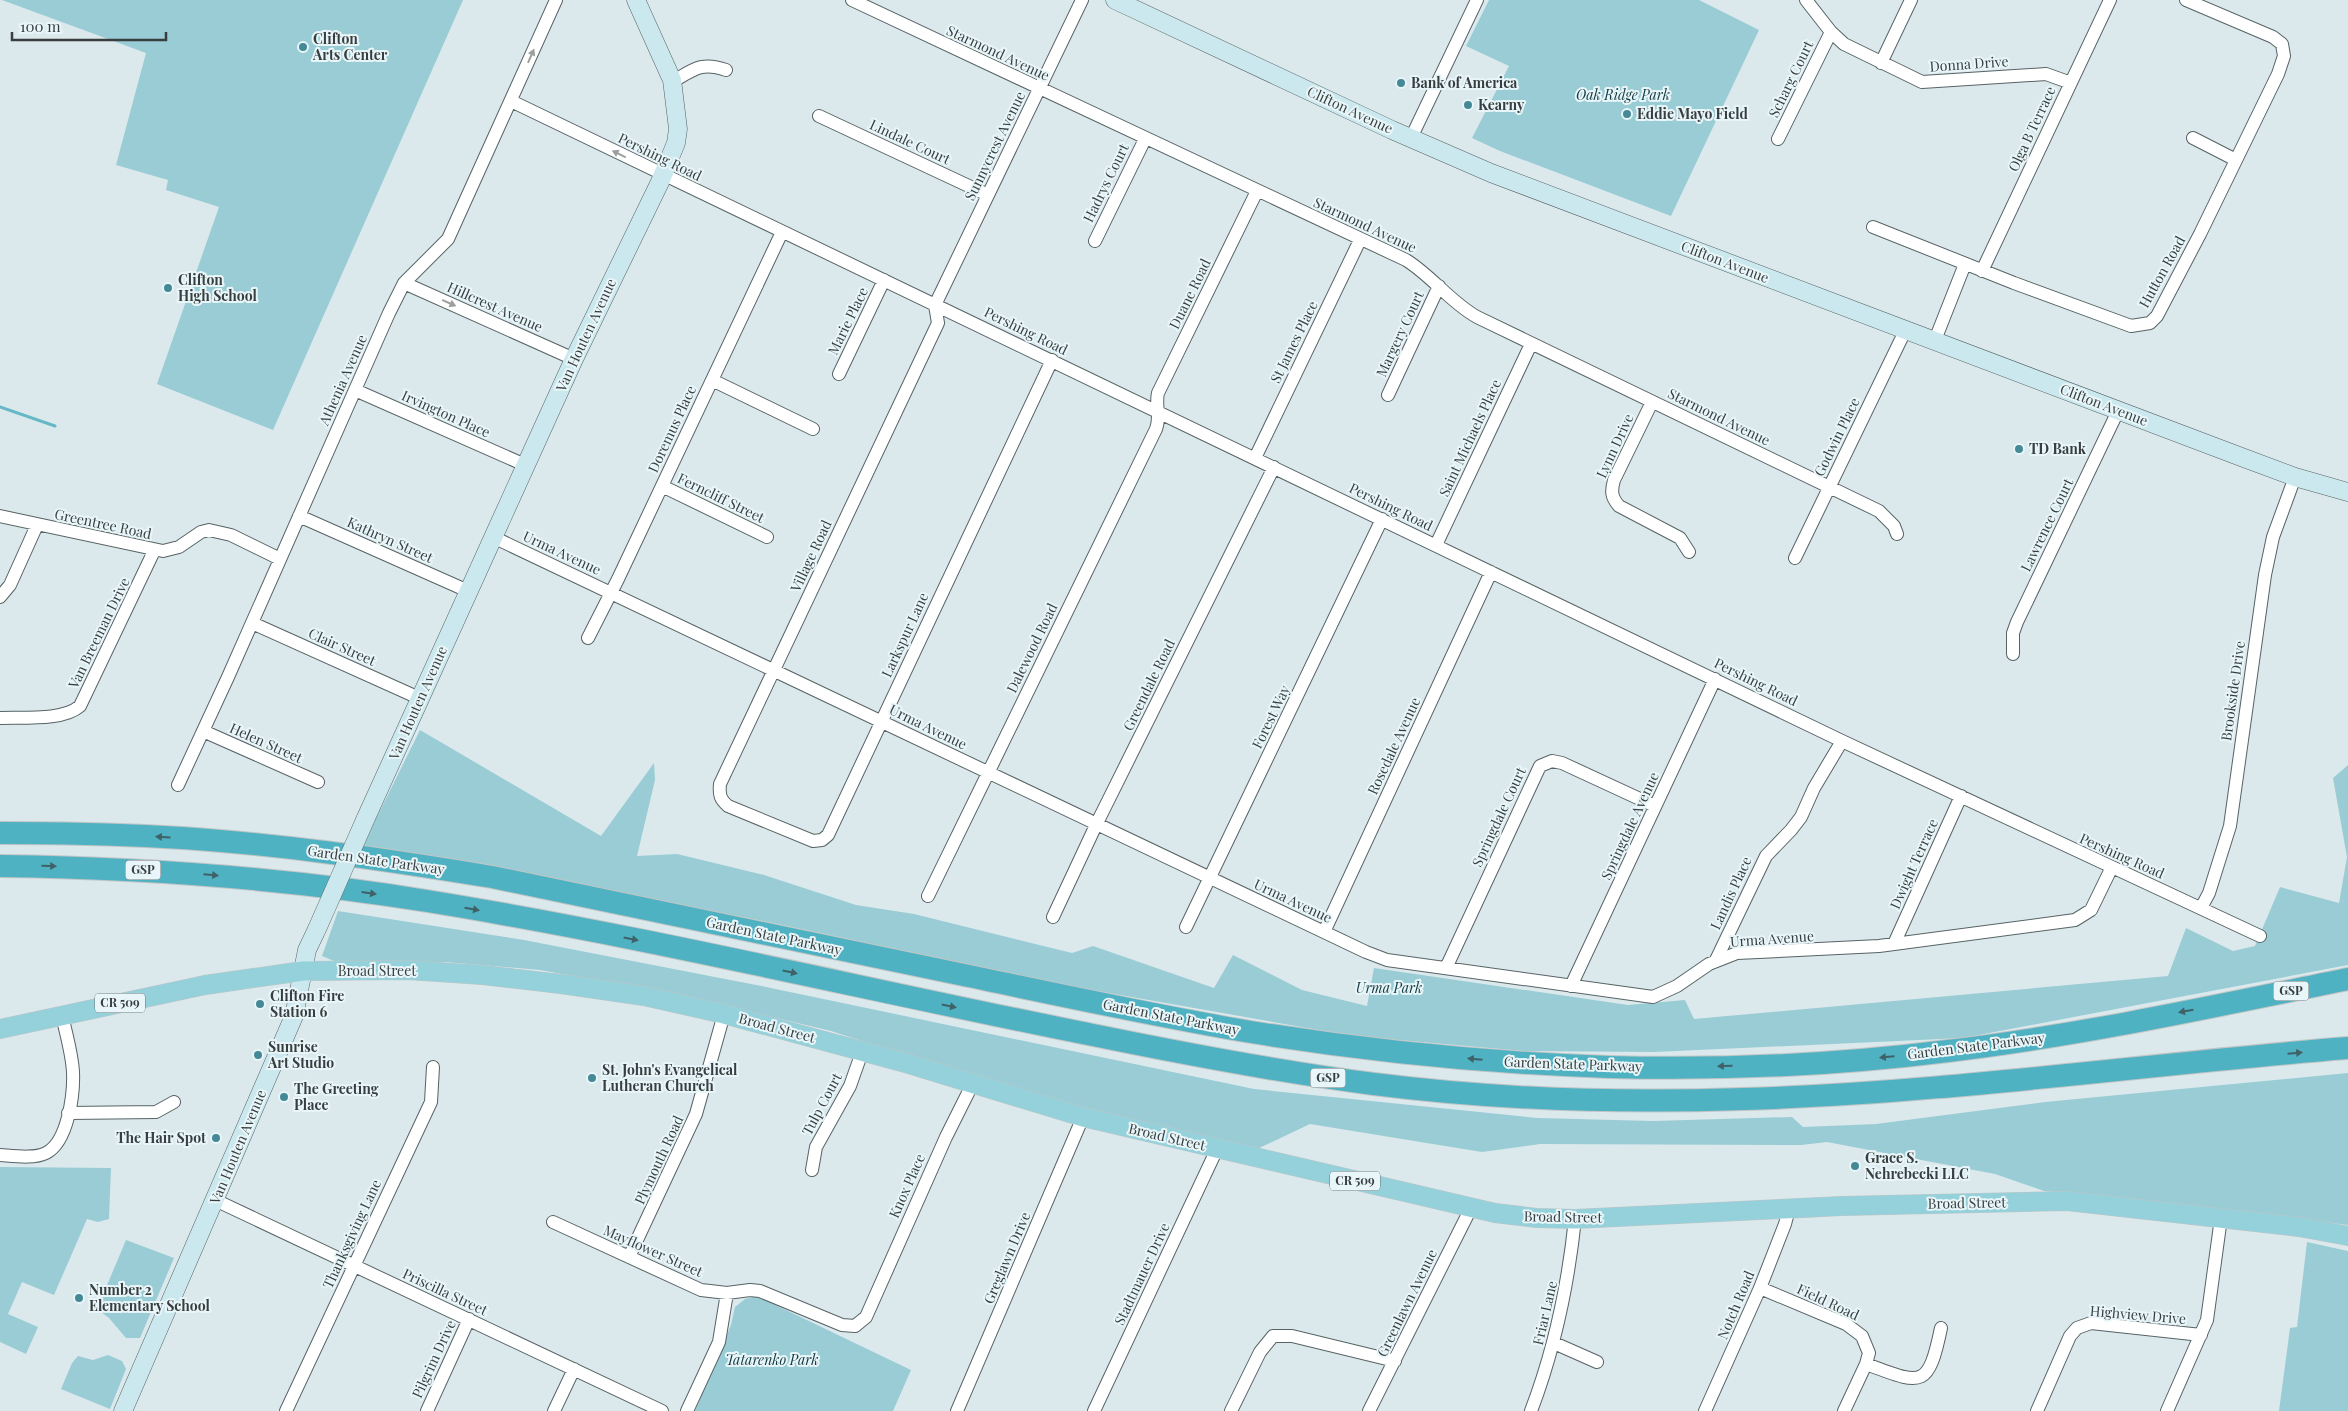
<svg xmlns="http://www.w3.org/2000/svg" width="2348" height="1411" font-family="'Playfair Display',serif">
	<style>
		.green { fill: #9accd5 }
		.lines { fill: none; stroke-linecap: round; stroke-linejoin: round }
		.stream { stroke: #66b8c7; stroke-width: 3 }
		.minor-casing { stroke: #576365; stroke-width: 14 }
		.secondary-casing { stroke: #576365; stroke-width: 19 }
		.primary-casing { stroke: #c3c5c5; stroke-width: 20 }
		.motorway-casing { stroke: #c3c5c5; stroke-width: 24 }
		.minor { stroke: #fff; stroke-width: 12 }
		.secondary { stroke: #cae8ed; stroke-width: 18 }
		.primary { stroke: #95d1db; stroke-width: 19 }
		.motorway { stroke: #4eb2c3; stroke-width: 22 }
		.secondary-bridge-casing { stroke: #576365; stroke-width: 19; stroke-linecap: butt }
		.secondary-bridge { stroke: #cae8ed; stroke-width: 18 }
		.oneway { fill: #9c9e9f }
		.oneway2 { fill: #3f6167 }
		.poi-dot { fill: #448995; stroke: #e8f6f9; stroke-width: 2 }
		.labels { text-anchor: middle; stroke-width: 4; stroke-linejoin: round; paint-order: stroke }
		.shield { fill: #e8f6f9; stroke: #6d7577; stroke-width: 1 }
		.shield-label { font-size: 12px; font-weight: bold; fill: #383e3f }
		.poi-label { font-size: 14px; font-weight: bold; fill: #383e3f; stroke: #e8f6f9; text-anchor: start }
		.street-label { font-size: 14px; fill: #383e3f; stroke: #e8f6f9 }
		.park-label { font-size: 14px; font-style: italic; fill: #123a41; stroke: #e8f6f9 }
	</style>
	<rect width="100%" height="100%" fill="#dbe9ec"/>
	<!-- green -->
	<path class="green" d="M2,0H463L273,430L157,384L219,207L166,190L168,180L116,165L146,53Z
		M1489,0H1699L1759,30L1671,216L1500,151L1472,138L1509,66L1466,46Z
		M420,730L601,836L654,763L655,780L637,856L677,854L764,875L856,905L914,914L1072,953L1093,946L1214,988L1233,955L1302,990L1367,1006L1374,968L1628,1005L1685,1000L1694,1019L2168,976L2186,928L2233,951L2255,946L2280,887L2339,903L2347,857L2333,778L2348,765V965L1963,1038L1654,1052L1524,1051L1353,1036L1069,986L778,924L507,873L360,851Z
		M338,911L524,940L766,987L1254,1089L1537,1118L1653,1121L1792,1117L1803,1127L1876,1124L2045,1102L2348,1073V1225L2044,1191L1995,1174L1827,1142L1801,1145L1540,1144L1482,1152L1310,1124L1255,1150L1009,1089L831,1031L697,999L540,970L445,962L341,964L322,956Z
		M0,1167L111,1168L109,1219L98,1222L87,1219L54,1295L22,1282L8,1314L38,1327L26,1354L0,1342Z
		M126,1240L174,1258L140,1338H126L109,1318L97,1309Z
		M2307,1242L2348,1251V1411H2279L2290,1328L2297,1327Z
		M757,1296L911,1370L893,1411H695L731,1325L735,1307L745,1299Z
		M108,1355L122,1361L126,1369L110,1409L61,1389L72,1363L78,1356L93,1360Z"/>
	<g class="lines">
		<!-- stream -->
		<path class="stream" d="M0,407L55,426"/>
		<!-- minor casing -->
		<g class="minor-casing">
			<path id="minor" d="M852,0L1406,260C1432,276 1450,302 1477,317L1879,511L1894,526L1897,534
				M1806,0L1831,32L1844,44L1922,82L2046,74L2071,83
				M1881,63L1911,0
				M672,82C693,70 701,61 726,70
				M511,101L1842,741L2260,936
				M819,116L988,195
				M1411,138L1477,0
				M2193,138L2236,160
				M1778,139L1831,32
				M1873,227L2014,283L2131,326L2150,323L2157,316L2200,234L2278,74L2284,56L2282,44L2273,37L2186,0
				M1095,241L1145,139
				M1982,271L2110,0
				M404,283L574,359
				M1935,340L1965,264
				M1052,360L828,835L822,840L813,841L728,806C720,799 719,795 720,784L938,323L935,305L1082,0
				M839,374L884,280
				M712,380L813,429
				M355,390L525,465
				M1388,395L1439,286
				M1652,402L1614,480C1611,491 1611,497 1619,506L1680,538L1689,552
				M1255,458L1360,240
				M662,486L767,537
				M0,516L163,551L179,547L201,532L209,530L231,535L280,559
				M299,516L468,591
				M493,537L1366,952L1387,960L1653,997L1677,986L1709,964L1737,953L1879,946L2075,920L2091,910L2111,869
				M1436,545L1531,344
				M1795,558L1906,329
				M0,597L10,585L37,525
				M252,623L419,698
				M588,638L618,579L782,232
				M2013,654V633L2017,622L2118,411
				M0,718C23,717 63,721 80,706L154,551
				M203,731L318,782
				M178,785L228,677L389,313L404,283L448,239L556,0
				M928,896L1156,429C1161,417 1155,405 1158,393L1257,191
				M2201,908L2209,893L2230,826L2265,575L2273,537L2295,477
				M1053,917L1096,825L1274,467
				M1186,927L1382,519
				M1324,932L1491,572
				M1894,944L1961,796
				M1716,960L1766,856L1791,830L1801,817L1814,788L1842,741
				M1446,968L1540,766L1552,761L1562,763L1655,806
				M1571,986L1715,679
				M68,1113L156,1112L174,1102
				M0,1155C14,1156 34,1159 46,1153C68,1142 74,1094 73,1072C72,1053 66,1034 62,1015
				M812,1170L816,1147L850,1086L862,1052
				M215,1200L662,1411
				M553,1222L701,1290L727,1293L750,1290L760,1291L842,1325L855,1326L866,1317L946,1137L972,1085
				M629,1257L696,1114L724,1014
				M1760,1288L1846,1324L1862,1336L1869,1353L1866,1364L1844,1411
				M1554,1343L1597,1362
				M1866,1364C1921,1384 1928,1391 1941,1328
				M286,1411L431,1102L433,1067
				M427,1411L469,1319
				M554,1411L574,1369
				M687,1411L719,1342L727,1293
				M957,1411L1083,1117
				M1094,1411L1217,1149
				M1231,1411L1260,1352L1273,1336H1292L1395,1361
				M1369,1411L1471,1208
				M1531,1411C1555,1348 1568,1286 1575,1219
				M1705,1411L1760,1288L1785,1224L1789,1209
				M2037,1411L2070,1336L2077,1328L2091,1323L2201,1335
				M2167,1411L2207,1320L2221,1218"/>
		</g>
		<!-- secondary casing -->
		<g class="secondary-casing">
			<path id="secondary" d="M1115,0L1392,130L1491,173L2244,458L2295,477L2348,492
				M365,820L574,359L660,182L676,143L678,129L672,80L636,0
				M123,1411L294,1016L307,950L317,929"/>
		</g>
		<!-- primary casing -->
		<g class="primary-casing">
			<path id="primary" d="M0,1029L205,985L303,971L408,970L483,975L561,984L644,996L724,1014L902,1062L1083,1117L1495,1213L1537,1218L1575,1219L1842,1206L2067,1201L2299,1227L2348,1236"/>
		</g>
		<!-- motorway casing -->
		<g class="motorway-casing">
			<path id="motorway" d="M0,833C55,833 109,834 164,837C274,843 383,859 492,877C649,910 807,942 964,975C1060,995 1155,1016 1251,1032C1369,1051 1489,1063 1609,1067C1721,1070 1836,1065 1948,1051C2082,1035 2216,1006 2348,979
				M0,866C143,868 286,878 427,901C650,937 871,991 1093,1035C1186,1054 1279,1072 1374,1084C1492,1099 1623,1103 1743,1099C1945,1093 2146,1064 2348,1048"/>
		</g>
		<!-- minor -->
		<use href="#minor" class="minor"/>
		<!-- secondary -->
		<use href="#secondary" class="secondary"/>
		<!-- primary -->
		<use href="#primary" class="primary"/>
		<!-- motorway -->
		<use href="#motorway" class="motorway"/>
		<!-- secondary-bridge casing -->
		<g class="secondary-bridge-casing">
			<path id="secondary-bridge" d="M317,929L365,820"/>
		</g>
		<!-- secondary-bridge -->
		<use href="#secondary-bridge" class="secondary-bridge"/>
	</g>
	<!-- one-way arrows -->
	<defs><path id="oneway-solid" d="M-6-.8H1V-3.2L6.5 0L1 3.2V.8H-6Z" transform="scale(1.25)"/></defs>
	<g class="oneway">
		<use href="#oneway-solid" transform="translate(531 56) rotate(-66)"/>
		<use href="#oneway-solid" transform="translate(619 154) rotate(-154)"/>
		<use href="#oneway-solid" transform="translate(449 303) rotate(24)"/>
	</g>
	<g class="oneway2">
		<use href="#oneway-solid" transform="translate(163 837) rotate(-177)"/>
		<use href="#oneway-solid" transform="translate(49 866) rotate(1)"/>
		<use href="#oneway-solid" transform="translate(211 875) rotate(5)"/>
		<use href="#oneway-solid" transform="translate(369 893) rotate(8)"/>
		<use href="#oneway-solid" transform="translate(472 909) rotate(10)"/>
		<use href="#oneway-solid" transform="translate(631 939) rotate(11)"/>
		<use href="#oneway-solid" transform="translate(790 972) rotate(12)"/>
		<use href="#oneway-solid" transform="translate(949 1006) rotate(12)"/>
		<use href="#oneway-solid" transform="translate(2186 1011) rotate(170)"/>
		<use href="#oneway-solid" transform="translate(2295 1053) rotate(-5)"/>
		<use href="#oneway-solid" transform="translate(1887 1057) rotate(175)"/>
		<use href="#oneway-solid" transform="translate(1475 1059) rotate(-175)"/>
		<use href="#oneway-solid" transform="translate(1725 1066) rotate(178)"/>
	</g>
	<!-- markers -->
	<g class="poi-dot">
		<circle cx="303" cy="47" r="5"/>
		<circle cx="1401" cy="83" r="5"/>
		<circle cx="1468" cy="105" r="5"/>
		<circle cx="1627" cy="114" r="5"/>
		<circle cx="168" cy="288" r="5"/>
		<circle cx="2019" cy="449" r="5"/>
		<circle cx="260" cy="1004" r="5"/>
		<circle cx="258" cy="1055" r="5"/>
		<circle cx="592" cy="1078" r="5"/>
		<circle cx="284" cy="1097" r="5"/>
		<circle cx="216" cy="1138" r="5"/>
		<circle cx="1855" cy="1166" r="5"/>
		<circle cx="79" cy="1298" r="5"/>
	</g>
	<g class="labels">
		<!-- shield labels -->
		<g class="shield">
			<rect x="125.5" y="860.5" width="35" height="19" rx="4"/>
			<rect x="2273.5" y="981.5" width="35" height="19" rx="4"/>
			<rect x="95" y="993.5" width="50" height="19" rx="4"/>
			<rect x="1310.5" y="1068.5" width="35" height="19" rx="4"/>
			<rect x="1330" y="1171.5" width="50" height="19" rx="4"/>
		</g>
		<g class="shield-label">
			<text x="143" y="874">GSP</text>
			<text x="2291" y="995">GSP</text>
			<text x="120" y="1007">CR 509</text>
			<text x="1328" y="1082">GSP</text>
			<text x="1355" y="1185">CR 509</text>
		</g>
		<!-- poi labels -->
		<g class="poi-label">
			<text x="313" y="44">Clifton<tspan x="313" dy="16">Arts Center</tspan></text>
			<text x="1411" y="88">Bank of America</text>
			<text x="1478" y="110">Kearny</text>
			<text x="1637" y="119">Eddie Mayo Field</text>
			<text x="178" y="285">Clifton<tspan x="178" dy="16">High School</tspan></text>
			<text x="2029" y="454">TD Bank</text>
			<text x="270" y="1001">Clifton Fire<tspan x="270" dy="16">Station 6</tspan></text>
			<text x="268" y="1052">Sunrise<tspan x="268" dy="16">Art Studio</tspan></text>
			<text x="602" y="1075">St. John's Evangelical<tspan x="602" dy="16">Lutheran Church</tspan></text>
			<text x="294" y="1094">The Greeting<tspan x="294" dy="16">Place</tspan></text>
			<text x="206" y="1143" text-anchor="end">The Hair Spot</text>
			<text x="1865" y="1163">Grace S.<tspan x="1865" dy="16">Nehrebecki LLC</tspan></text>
			<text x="89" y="1295">Number 2<tspan x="89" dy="16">Elementary School</tspan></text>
		</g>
		<!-- street labels -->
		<g class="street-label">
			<text transform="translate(998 53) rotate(25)" y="5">Starmond Avenue</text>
			<text transform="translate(1969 64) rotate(-4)" y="5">Donna Drive</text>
			<text transform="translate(1791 79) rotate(-64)" y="5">Scharg Court</text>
			<text transform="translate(1350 110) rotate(25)" y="5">Clifton Avenue</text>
			<text transform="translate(2032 129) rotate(-65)" y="5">Olga B Terrace</text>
			<text transform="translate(910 142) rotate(25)" y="5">Lindale Court</text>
			<text transform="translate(995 146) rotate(-64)" y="5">Sunnycrest Avenue</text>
			<text transform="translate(660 157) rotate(26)" y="5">Pershing Road</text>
			<text transform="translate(1106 183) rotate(-64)" y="5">Hadrys Court</text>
			<text transform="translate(1365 225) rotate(25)" y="5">Starmond Avenue</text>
			<text transform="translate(1725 262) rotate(21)" y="5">Clifton Avenue</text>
			<text transform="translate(2162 272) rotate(-61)" y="5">Hutton Road</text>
			<text transform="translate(1190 294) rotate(-64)" y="5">Duane Road</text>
			<text transform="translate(495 307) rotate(24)" y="5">Hillcrest Avenue</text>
			<text transform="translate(848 321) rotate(-64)" y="5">Marie Place</text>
			<text transform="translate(1026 331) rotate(26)" y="5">Pershing Road</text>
			<text transform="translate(1400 334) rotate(-65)" y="5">Margery Court</text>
			<text transform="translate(586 335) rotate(-65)" y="5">Van Houten Avenue</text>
			<text transform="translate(1294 342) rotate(-64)" y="5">St James Place</text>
			<text transform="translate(343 380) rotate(-66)" y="5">Athenia Avenue</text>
			<text transform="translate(2104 405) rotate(21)" y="5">Clifton Avenue</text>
			<text transform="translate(446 414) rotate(24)" y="5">Irvington Place</text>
			<text transform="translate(1719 417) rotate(26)" y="5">Starmond Avenue</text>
			<text transform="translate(672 429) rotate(-65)" y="5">Doremus Place</text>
			<text transform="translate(1837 437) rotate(-64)" y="5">Godwin Place</text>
			<text transform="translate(1470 438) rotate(-65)" y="5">Saint Michaels Place</text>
			<text transform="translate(1615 446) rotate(-65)" y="5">Lynn Drive</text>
			<text transform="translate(721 498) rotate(26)" y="5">Ferncliff Street</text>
			<text transform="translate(1391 507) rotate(26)" y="5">Pershing Road</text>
			<text transform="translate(103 524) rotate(12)" y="5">Greentree Road</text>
			<text transform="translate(2047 525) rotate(-64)" y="5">Lawrence Court</text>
			<text transform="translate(390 540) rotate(24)" y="5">Kathryn Street</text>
			<text transform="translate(562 553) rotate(25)" y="5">Urma Avenue</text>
			<text transform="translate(811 556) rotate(-65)" y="5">Village Road</text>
			<text transform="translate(99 633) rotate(-64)" y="5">Van Breeman Drive</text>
			<text transform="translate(905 635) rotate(-65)" y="5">Larkspur Lane</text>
			<text transform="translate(342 647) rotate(24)" y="5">Clair Street</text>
			<text transform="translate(1032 648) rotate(-64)" y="5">Dalewood Road</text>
			<text transform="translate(1756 682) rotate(26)" y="5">Pershing Road</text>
			<text transform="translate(1149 685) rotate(-64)" y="5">Greendale Road</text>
			<text transform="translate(2233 691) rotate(-82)" y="5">Brookside Drive</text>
			<text transform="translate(418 703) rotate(-66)" y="5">Van Houten Avenue</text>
			<text transform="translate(1271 717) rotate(-64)" y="5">Forest Way</text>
			<text transform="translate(928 727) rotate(26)" y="5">Urma Avenue</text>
			<text transform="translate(266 743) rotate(24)" y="5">Helen Street</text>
			<text transform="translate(1394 746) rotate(-65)" y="5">Rosedale Avenue</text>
			<text transform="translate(1499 817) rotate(-65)" y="5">Springdale Court</text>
			<text transform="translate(1630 826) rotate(-65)" y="5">Springdale Avenue</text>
			<text transform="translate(2122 856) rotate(24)" y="5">Pershing Road</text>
			<text transform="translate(376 860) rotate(8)" y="5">Garden State Parkway</text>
			<text transform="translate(1914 864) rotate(-66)" y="5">Dwight Terrace</text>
			<text transform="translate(1731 893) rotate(-65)" y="5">Landis Place</text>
			<text transform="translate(1293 901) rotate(25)" y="5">Urma Avenue</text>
			<text transform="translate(774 936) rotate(12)" y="5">Garden State Parkway</text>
			<text transform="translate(1772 939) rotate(-4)" y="5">Urma Avenue</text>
			<text x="377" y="976">Broad Street</text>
			<text transform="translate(1171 1017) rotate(11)" y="5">Garden State Parkway</text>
			<text transform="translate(777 1028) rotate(15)" y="5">Broad Street</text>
			<text transform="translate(1976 1046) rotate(-7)" y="5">Garden State Parkway</text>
			<text transform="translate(1573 1064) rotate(2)" y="5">Garden State Parkway</text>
			<text transform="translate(822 1104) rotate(-62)" y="5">Tulp Court</text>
			<text transform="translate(1167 1137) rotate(13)" y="5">Broad Street</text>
			<text transform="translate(238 1147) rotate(-67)" y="5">Van Houten Avenue</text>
			<text transform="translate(659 1160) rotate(-65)" y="5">Plymouth Road</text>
			<text transform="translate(907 1186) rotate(-66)" y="5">Knox Place</text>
			<text transform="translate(1967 1203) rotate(-1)" y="5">Broad Street</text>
			<text transform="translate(1563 1217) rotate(1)" y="5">Broad Street</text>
			<text transform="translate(352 1234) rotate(-65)" y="5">Thanksgiving Lane</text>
			<text transform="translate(653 1251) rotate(24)" y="5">Mayflower Street</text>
			<text transform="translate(1007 1258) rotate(-67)" y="5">Greglawn Drive</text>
			<text transform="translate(1142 1274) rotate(-65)" y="5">Stadtmauer Drive</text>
			<text transform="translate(445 1292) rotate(25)" y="5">Priscilla Street</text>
			<text transform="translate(1828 1302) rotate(25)" y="5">Field Road</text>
			<text transform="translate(1407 1303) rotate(-64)" y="5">Greenlawn Avenue</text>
			<text transform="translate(1736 1305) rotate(-67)" y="5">Notch Road</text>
			<text transform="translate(1545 1313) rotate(-77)" y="5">Friar Lane</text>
			<text transform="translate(2138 1315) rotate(5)" y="5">Highview Drive</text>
			<text transform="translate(434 1359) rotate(-65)" y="5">Pilgrim Drive</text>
		</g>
		<!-- park labels -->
		<g class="park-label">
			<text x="1623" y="100">Oak Ridge Park</text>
			<text x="1389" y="993">Urma Park</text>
			<text x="772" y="1365">Tatarenko Park</text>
		</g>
	</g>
	<!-- scale -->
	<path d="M12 32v8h154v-8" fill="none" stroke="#383e3f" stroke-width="2.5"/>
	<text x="20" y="32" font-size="15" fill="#383e3f" stroke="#e8f6f9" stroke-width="4" paint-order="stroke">100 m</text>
</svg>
